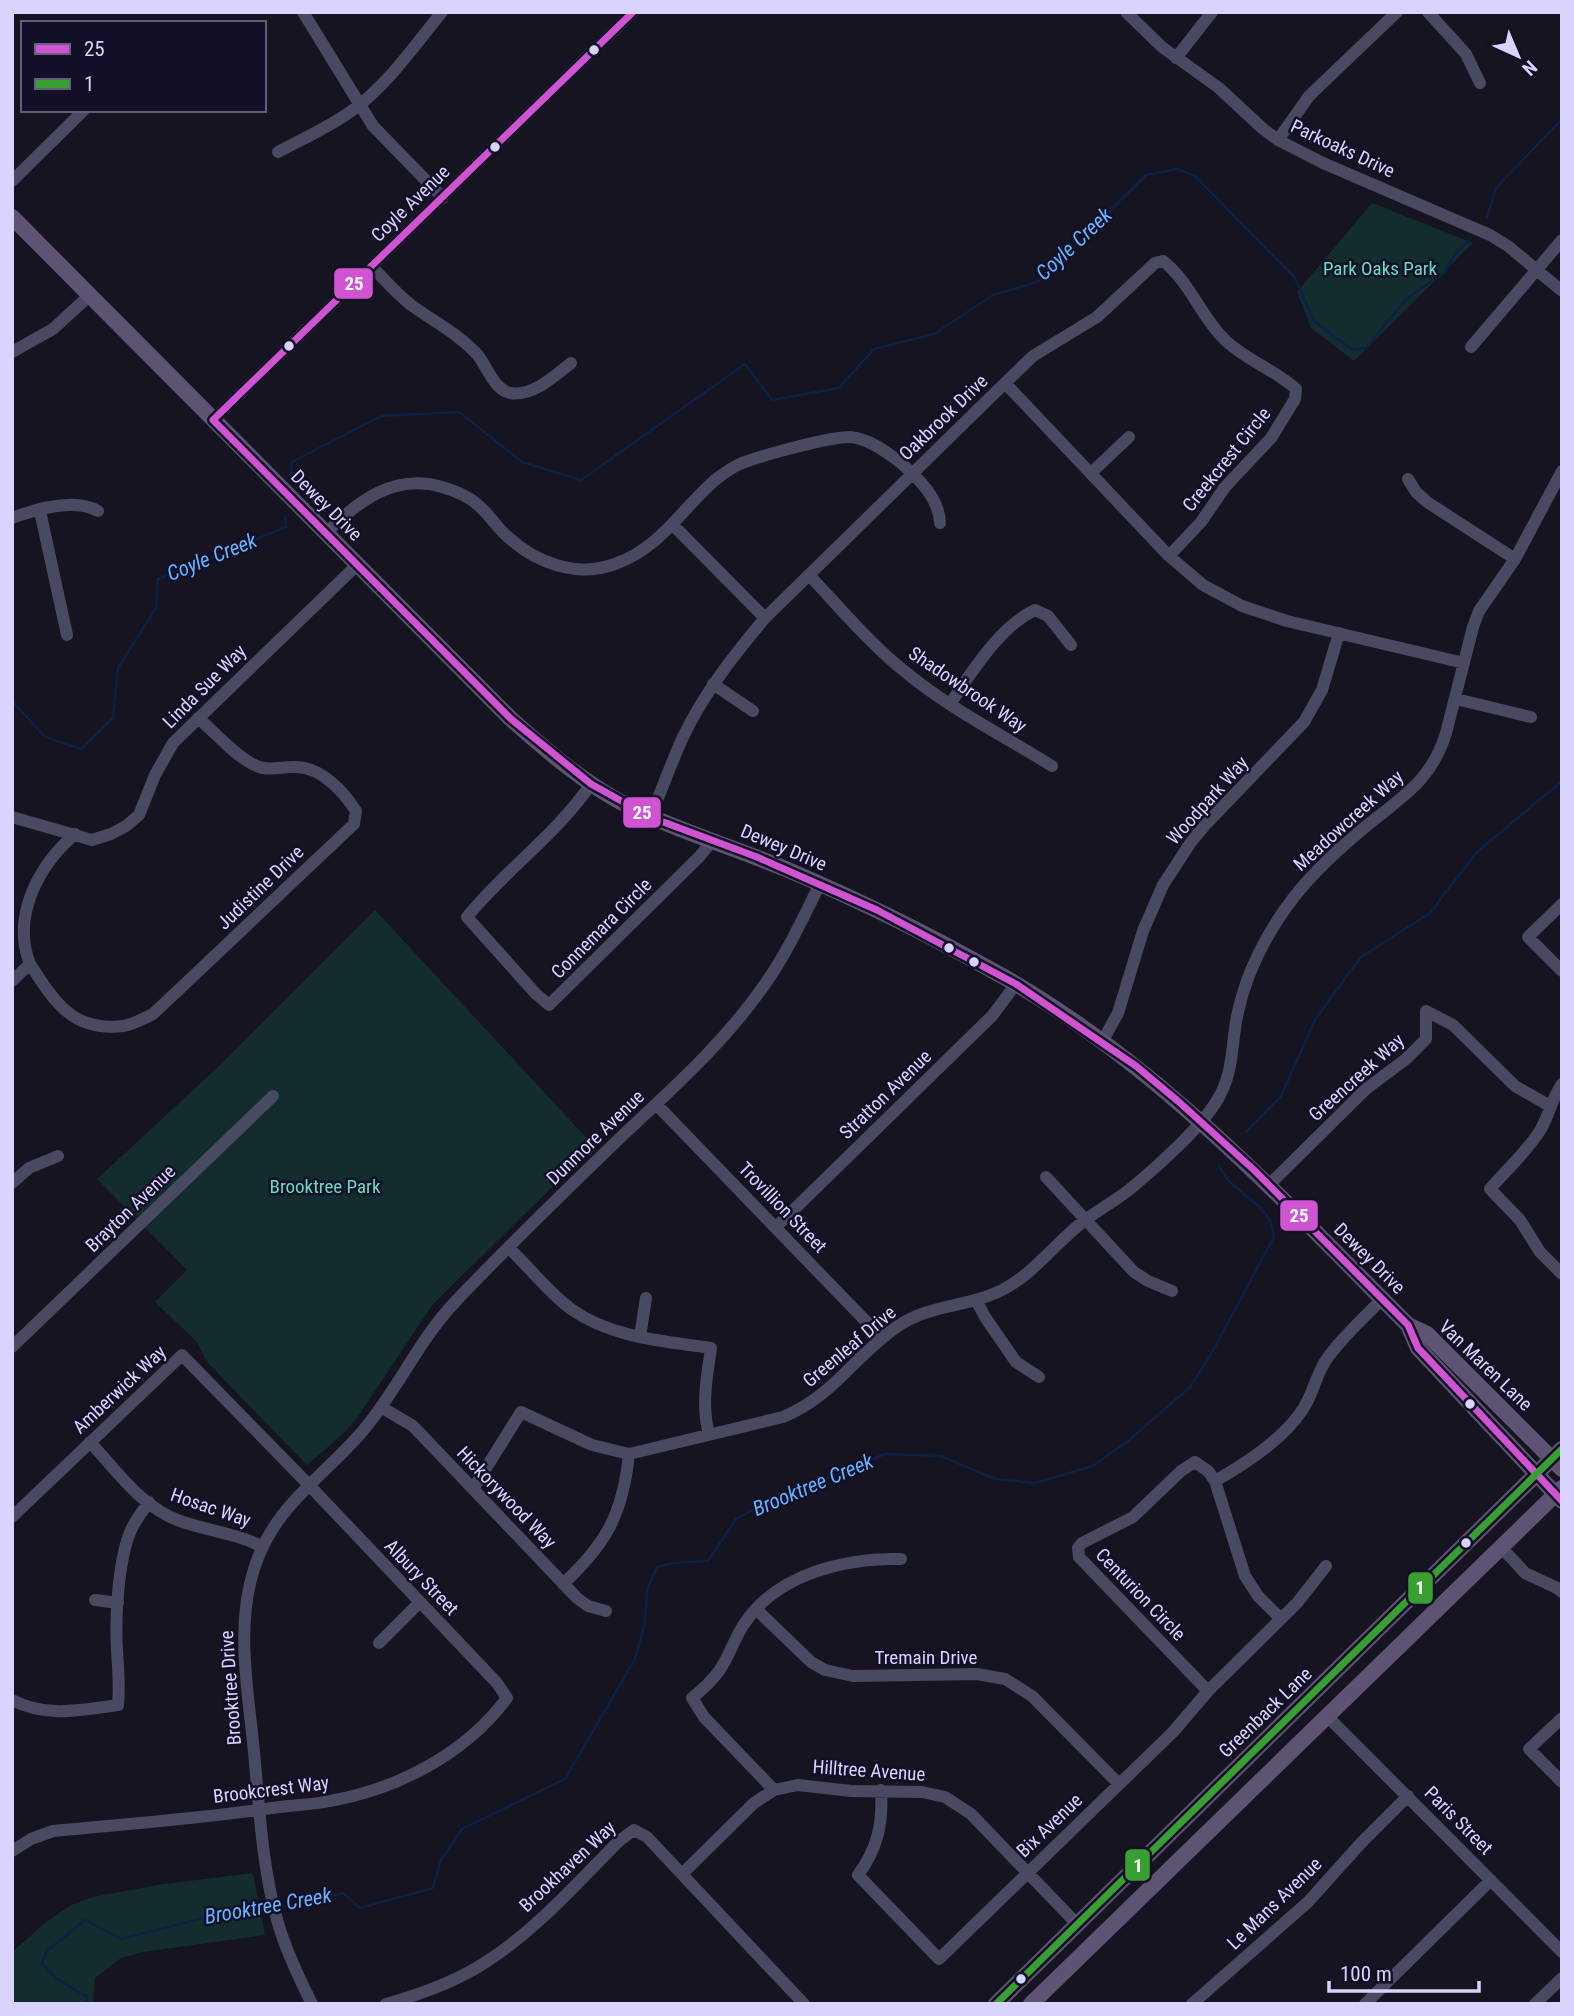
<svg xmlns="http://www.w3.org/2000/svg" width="1574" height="2016" font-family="'Roboto Condensed',sans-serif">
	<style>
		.green { fill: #132c2d }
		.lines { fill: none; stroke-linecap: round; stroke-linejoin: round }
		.stream { stroke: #0d2144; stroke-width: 2.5 }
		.minor { stroke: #4a4962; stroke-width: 12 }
		.major { stroke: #5e5373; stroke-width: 16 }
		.bus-1-casing { stroke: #130f26; stroke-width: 12 }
		.bus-2-casing { stroke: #130f26; stroke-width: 12 }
		.bus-1 { stroke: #d054d2; stroke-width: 7 }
		.bus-2 { stroke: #38a033; stroke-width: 7 }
		.bus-dot { fill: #d9d4ff; stroke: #130f26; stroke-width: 2.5 }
		.labels { text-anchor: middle; stroke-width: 5; stroke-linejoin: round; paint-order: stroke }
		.street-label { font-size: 19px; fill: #d9d4ff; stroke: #130f26 }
		.park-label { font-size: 19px; fill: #5fe0c0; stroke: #130f26 }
		.water-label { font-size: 21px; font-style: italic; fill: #62b6ff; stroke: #130f26 }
		.line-badge { stroke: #130f26; stroke-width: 2.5 }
		.badge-label { font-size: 19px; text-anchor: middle; font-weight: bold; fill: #fff }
	</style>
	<rect width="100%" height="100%" fill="#161421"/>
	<!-- green -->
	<path class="green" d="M1372,203L1473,243L1354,361L1311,328L1297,292Z
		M375,910L594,1146L433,1304L357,1418L345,1432L307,1465L207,1362L197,1342L155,1302L187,1270L97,1179L218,1067Z
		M253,1873L265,1935L143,1952L121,1958L95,1978L93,2004H12V1952L45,1923L71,1905L93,1897L164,1884Z"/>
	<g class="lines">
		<!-- stream -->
		<path class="stream" d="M1487,217L1496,188L1562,119
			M291,473L292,462L381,416L459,412L522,462L581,480L745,364L772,400L839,388L874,349L934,334L993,295L1037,282L1146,175L1177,169L1195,176L1295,278L1314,321L1351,349L1366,348L1406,299L1444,273L1456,253L1468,241
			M12,701L45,737L81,749L113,718L118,668L156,608L158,579L286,527L285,518
			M1246,1132L1281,1096L1316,1018L1361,957L1430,913L1476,853L1562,781
			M279,1908L343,1893L360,1908L433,1888L441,1860L462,1829L565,1779L635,1659L645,1623L647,1590L657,1567L674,1563L708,1561L736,1519L762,1505L885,1454L941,1456L995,1479L1035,1483L1093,1466L1128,1441L1190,1387L1210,1356L1274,1237C1273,1232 1272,1225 1270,1220C1257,1198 1227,1188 1219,1165
			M86,2004L87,1997L57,1979L42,1964L46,1952L85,1920L122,1939L207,1917L269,1910"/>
		<!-- minor -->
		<path class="minor" d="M303,12L373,126L443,198
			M1126,12L1162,47L1219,88L1262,128L1278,140L1323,163L1490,235L1508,246L1562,291
			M1428,12L1466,54L1480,83
			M1176,58L1212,12
			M1278,140L1309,96L1397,12
			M278,152C304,138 332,126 354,109C389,83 415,45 442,12
			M12,181L84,110
			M372,267C385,280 397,294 411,305C433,321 457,333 476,353C487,365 493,389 510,393C532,397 555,376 571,363
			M1471,347L1562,240
			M12,352L53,329L90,295
			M1005,383L1033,356L1097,317L1155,263L1163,261C1190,282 1200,315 1224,339C1245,360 1274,369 1296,389L1295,399L1271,438L1225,487L1201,522L1169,556
			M213,420L633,12
			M1091,473L1129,437
			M1408,479L1416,492L1427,502L1515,559
			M40,511L67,635
			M12,518C36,509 75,498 98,511
			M673,525L765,618
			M326,533C358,501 394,473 442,487C456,491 469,496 479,506C490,515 497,528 508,537C536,563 577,578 615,564C659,549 682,509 715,480C723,474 732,467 742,463C764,455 828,437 850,437C868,438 887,452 901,463C919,479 939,498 940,523
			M810,576C841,609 872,646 908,674C952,710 1004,736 1052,766
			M713,684L753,711
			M1456,699L1531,717
			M950,704C971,673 1000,626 1035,610L1048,616L1071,645
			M591,784C556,835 505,870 467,917L536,994L549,1005L699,857L713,840
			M12,817L92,840L111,834L126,826L139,815L155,775L173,743L357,565
			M650,817C662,790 671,763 683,737C704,693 734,655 765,618L1005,383L1169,556L1203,585L1242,606L1287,621L1464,663
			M1562,904L1528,937L1562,971
			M30,964C54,1001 72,1032 123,1026C133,1025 144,1018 153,1014L354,824L356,811C343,791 322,768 297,767C286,766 274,770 263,768C242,764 215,732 198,718
			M12,981L30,964C11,916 39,865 75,834
			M1102,1042L1118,1013L1143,931L1163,885L1191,842L1207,823L1304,722L1322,690L1339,633
			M1562,1084C1552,1098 1549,1115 1541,1129C1527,1152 1507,1169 1490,1189L1520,1220L1540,1252L1562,1274
			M656,1104L882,1338
			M1046,1177L1134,1272L1148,1281L1172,1291
			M12,1183L29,1168L58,1156
			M1269,1185L1366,1089L1406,1059L1426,1039V1011L1453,1025L1515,1086L1550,1106
			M776,1227L992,1016L1016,984
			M509,1248C530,1268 548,1292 571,1309C612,1338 663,1341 711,1348C707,1377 701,1405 709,1434
			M976,1300L985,1317L1016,1362L1039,1377
			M640,1337L646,1298
			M12,1347L273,1096
			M381,1407L413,1426L577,1598L588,1606L606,1611
			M90,1442C116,1470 142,1508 180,1521C208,1531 236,1533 263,1547
			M1215,1481C1245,1464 1284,1439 1303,1409C1313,1394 1316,1375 1326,1360C1342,1337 1363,1319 1382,1299
			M473,1489L521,1412L592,1445L629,1454L783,1417C834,1396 855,1355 898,1326C930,1304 969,1307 1002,1290C1032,1275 1053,1246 1079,1225C1097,1210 1118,1200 1135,1185C1159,1165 1200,1128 1216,1102C1234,1074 1231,1047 1237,1016C1246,973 1267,932 1294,897C1315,870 1343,845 1370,823C1405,795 1432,779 1446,733L1473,627L1479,611L1515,559L1562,471
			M12,1517L182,1355L308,1484L497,1683L507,1698C465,1754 398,1789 330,1801C311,1805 291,1805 272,1808C199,1819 126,1824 53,1831L31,1839L12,1851
			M1501,1547L1525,1573L1557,1588L1562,1592
			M563,1584C607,1543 623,1513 629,1454
			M95,1600L118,1603
			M757,1610L811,1662L825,1670L853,1676L977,1674L1005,1679L1032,1696L1119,1784
			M379,1643L420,1602
			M1208,1691L1079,1557L1078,1548L1082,1543L1133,1517L1181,1471L1195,1462L1208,1471L1215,1481L1245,1576L1258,1596L1281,1619
			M12,1700C46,1718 81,1710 118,1705C120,1686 118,1669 117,1650C115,1619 118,1565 129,1535C133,1523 141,1513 149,1502
			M1327,1716L1562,1952
			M1562,1718L1529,1749L1562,1782
			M774,1790L704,1717L692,1698C702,1690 711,1682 719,1671C729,1657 734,1639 744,1624C777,1574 844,1558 901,1559
			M881,1790C883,1823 878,1848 858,1875L939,1959L1173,1732L1208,1691L1297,1603L1326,1566
			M682,1874L754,1803L774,1790L798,1785L851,1791L922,1792L945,1797L971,1814L1077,1924
			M312,2004C299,1978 286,1951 278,1923C263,1872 260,1817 255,1763C250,1700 234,1631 254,1569C273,1507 321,1479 361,1433C396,1393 418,1341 455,1302C509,1245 566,1190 622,1136C673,1088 725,1042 765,984C787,953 803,918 820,884
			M386,2004C422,1994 458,1981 489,1960C538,1928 578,1882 619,1841L634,1830L647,1837L804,2004
			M1192,2004L1308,1902L1361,1843L1408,1796
			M1365,2004L1491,1880
			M1535,2004L1562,1978"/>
		<!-- major -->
		<path class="major" d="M12,217L511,719C547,751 586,785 630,807C680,832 736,848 788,870C856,899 922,931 986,967C1151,1056 1277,1194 1408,1325L1418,1348L1562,1501
			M1408,1325L1427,1334L1562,1469
			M996,2004L1562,1449
			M1031,2004L1562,1488"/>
		<!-- bus-1 casing -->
		<g class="bus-1-casing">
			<path id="bus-1" d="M633,12L213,420L511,719L591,784L650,817L757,857L877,910L1016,984L1136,1066L1179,1102L1254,1170L1408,1325L1418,1348L1562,1501"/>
		</g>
		<!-- bus-2 casing -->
		<g class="bus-2-casing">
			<path id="bus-2" d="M996,2004L1562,1449"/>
		</g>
		<!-- bus-1 -->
		<use href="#bus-1" class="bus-1"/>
		<!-- bus-2 -->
		<use href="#bus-2" class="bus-2"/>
	</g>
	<!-- markers -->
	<g class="bus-dot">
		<circle cx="594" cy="50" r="6"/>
		<circle cx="495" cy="147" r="6"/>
		<circle cx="289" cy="346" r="6"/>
		<circle cx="949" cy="948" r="6"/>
		<circle cx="974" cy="962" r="6"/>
		<circle cx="1470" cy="1404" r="6"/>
		<circle cx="1466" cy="1543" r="6"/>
		<circle cx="1021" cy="1979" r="6"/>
	</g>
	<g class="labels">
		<!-- street labels -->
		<g class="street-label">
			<text transform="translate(1343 148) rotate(25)" y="7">Parkoaks Drive</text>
			<text transform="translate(410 203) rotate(-44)" y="7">Coyle Avenue</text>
			<text transform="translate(943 417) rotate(-44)" y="7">Oakbrook Drive</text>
			<text transform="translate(1226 459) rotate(-51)" y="7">Creekcrest Circle</text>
			<text transform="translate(327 505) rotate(45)" y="7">Dewey Drive</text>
			<text transform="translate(204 686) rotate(-45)" y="7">Linda Sue Way</text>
			<text transform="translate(968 689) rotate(34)" y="7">Shadowbrook Way</text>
			<text transform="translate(1207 800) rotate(-48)" y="7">Woodpark Way</text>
			<text transform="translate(1348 820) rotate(-42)" y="7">Meadowcreek Way</text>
			<text transform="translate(784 847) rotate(23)" y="7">Dewey Drive</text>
			<text transform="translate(260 887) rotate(-44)" y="7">Judistine Drive</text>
			<text transform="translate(601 928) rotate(-45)" y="7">Connemara Circle</text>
			<text transform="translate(1356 1077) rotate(-42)" y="7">Greencreek Way</text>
			<text transform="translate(885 1094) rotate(-44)" y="7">Stratton Avenue</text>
			<text transform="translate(595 1137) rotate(-44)" y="7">Dunmore Avenue</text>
			<text transform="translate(783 1207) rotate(46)" y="7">Trovillion Street</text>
			<text transform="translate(130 1208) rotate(-44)" y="7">Brayton Avenue</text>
			<text transform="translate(1370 1258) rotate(45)" y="7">Dewey Drive</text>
			<text transform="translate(849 1346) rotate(-40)" y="7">Greenleaf Drive</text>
			<text transform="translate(1486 1365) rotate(44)" y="7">Van Maren Lane</text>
			<text transform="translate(119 1389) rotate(-43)" y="7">Amberwick Way</text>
			<text transform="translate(507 1497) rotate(46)" y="7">Hickorywood Way</text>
			<text transform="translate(211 1507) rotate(19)" y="7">Hosac Way</text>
			<text transform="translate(422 1577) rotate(46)" y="7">Albury Street</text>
			<text transform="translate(1141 1594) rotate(46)" y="7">Centurion Circle</text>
			<text x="926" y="1664">Tremain Drive</text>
			<text transform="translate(230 1688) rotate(-94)" y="7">Brooktree Drive</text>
			<text transform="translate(1265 1712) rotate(-44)" y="7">Greenback Lane</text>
			<text transform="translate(869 1770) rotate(4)" y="7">Hilltree Avenue</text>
			<text transform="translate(271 1789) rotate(-7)" y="7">Brookcrest Way</text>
			<text transform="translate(1459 1820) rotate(45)" y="7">Paris Street</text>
			<text transform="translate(1049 1825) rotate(-44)" y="7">Bix Avenue</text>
			<text transform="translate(567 1866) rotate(-43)" y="7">Brookhaven Way</text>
			<text transform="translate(1274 1903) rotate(-44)" y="7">Le Mans Avenue</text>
		</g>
		<!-- park labels -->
		<g class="park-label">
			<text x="1380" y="275">Park Oaks Park</text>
			<text x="325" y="1193">Brooktree Park</text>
		</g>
		<!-- water labels -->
		<g class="water-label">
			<text transform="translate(1074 244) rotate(-43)" y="7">Coyle Creek</text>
			<text transform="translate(212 557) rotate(-22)" y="7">Coyle Creek</text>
			<text transform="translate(813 1485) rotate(-23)" y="7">Brooktree Creek</text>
			<text transform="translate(268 1906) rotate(-10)" y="7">Brooktree Creek</text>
		</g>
	</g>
	<g class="line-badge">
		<rect x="333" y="267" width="41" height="33" rx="7" fill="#d054d2"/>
		<rect x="622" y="796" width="40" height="33" rx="7" fill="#d054d2"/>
		<rect x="1279" y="1199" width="40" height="33" rx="7" fill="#d054d2"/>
		<rect x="1407" y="1571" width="27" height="34" rx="7" fill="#38a033"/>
		<rect x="1124" y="1848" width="27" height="34" rx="7" fill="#38a033"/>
	</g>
	<g class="badge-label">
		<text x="354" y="290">25</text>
		<text x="642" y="819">25</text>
		<text x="1299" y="1222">25</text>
		<text x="1420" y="1594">1</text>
		<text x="1138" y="1872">1</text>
	</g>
	<!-- border -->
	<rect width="1574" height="2016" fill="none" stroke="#d9d4ff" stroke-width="28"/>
	<!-- legend -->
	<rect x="21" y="21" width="245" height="91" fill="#130f26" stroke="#625e7d" stroke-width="2"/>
	<rect x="35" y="44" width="35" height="10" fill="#d054d2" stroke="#625e7d" stroke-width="2"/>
	<text x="84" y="56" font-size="21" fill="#d9d4ff">25</text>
	<rect x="35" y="79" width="35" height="10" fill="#38a033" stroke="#625e7d" stroke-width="2"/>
	<text x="84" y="91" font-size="21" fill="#d9d4ff">1</text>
	<!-- north arrow -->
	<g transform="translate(1518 56) rotate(136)" stroke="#130f26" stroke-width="5" paint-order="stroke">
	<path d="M0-5L12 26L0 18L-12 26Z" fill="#d9d4ff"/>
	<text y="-10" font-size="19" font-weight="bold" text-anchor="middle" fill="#d9d4ff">N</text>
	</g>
	<!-- scale -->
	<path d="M1329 1981v10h150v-10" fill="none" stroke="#d9d4ff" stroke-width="3.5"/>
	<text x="1340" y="1981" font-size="21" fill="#d9d4ff" stroke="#130f26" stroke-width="5" paint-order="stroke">100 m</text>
</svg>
